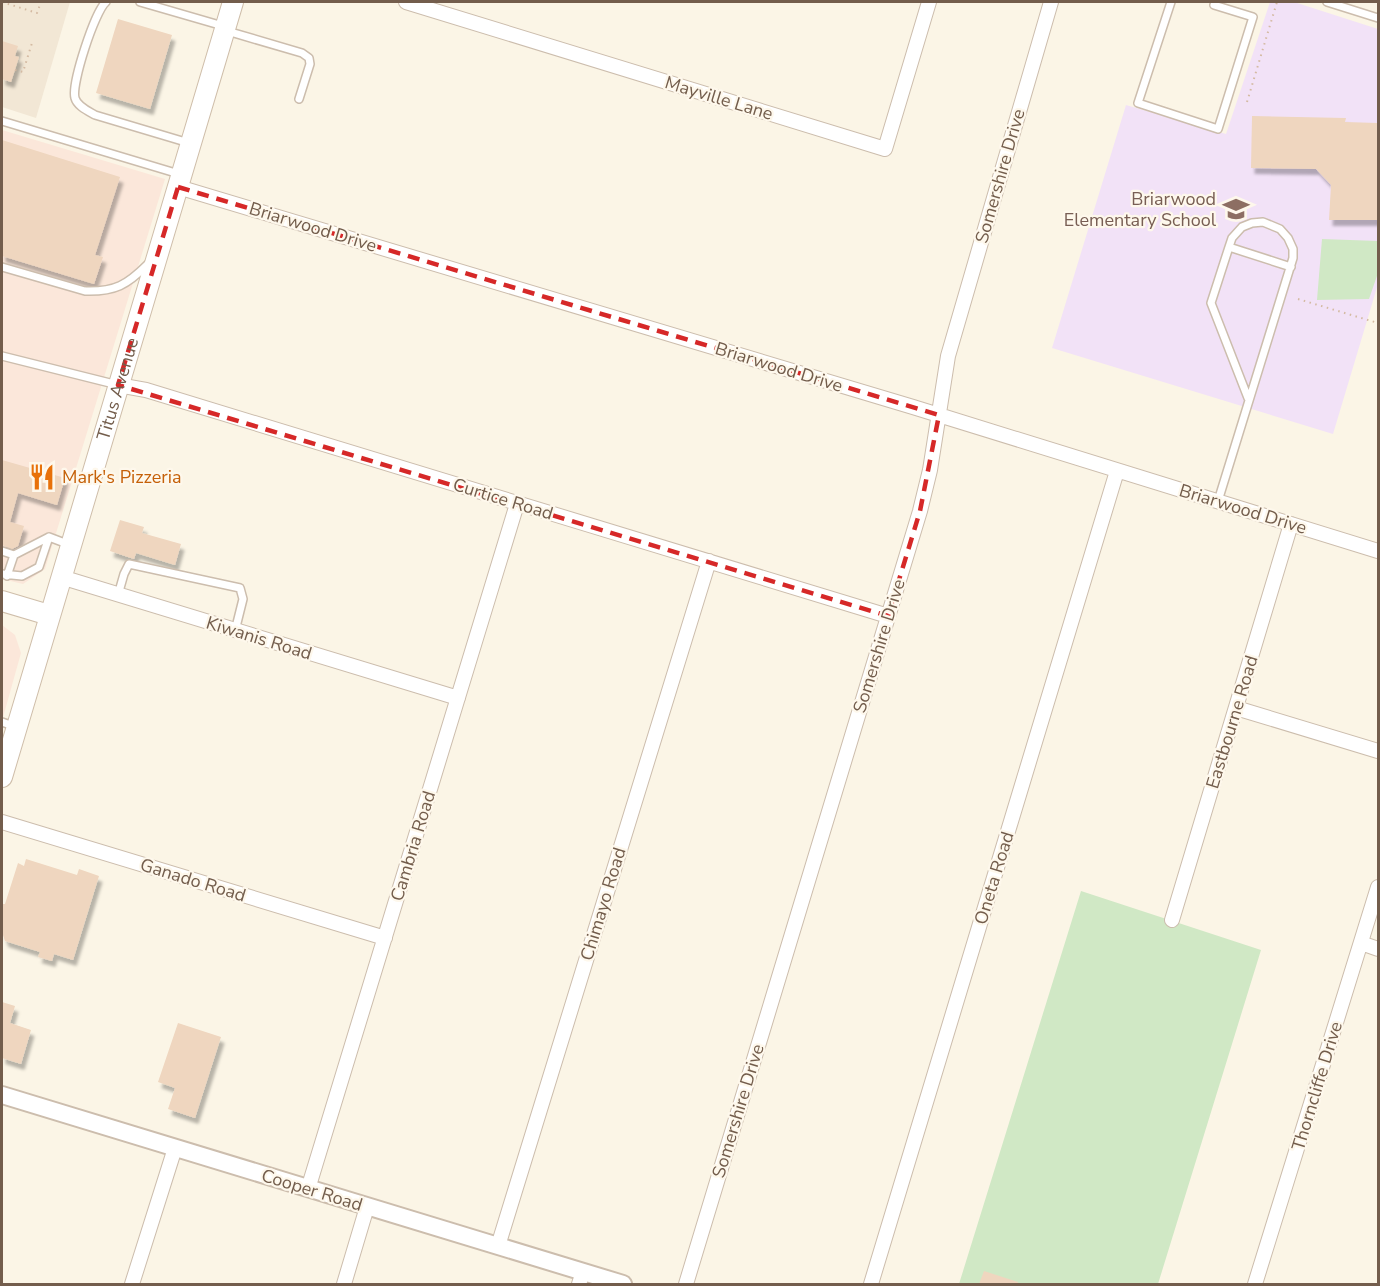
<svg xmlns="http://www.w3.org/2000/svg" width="1380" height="1286" font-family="'Nunito Sans',sans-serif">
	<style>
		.residential { fill: #f2e7d5 }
		.commercial { fill: #fbe7da }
		.education { fill: #f2e2f7 }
		.green { fill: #d0e8c5 }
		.building { fill: #efd6bf; filter: url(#shadow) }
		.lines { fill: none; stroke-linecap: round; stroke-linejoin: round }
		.service-casing { stroke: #ccbdad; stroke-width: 10 }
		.minor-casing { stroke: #ccbdad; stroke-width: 16 }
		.tertiary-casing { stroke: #ccbdad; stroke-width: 20 }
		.secondary-casing { stroke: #cfbeaa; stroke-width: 22 }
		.path { stroke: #d4baa2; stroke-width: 2; stroke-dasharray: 1.5 4.5; stroke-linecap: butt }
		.service { stroke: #fff; stroke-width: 7 }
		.minor { stroke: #fff; stroke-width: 14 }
		.tertiary { stroke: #fff; stroke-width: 16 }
		.secondary { stroke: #fff; stroke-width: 20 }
		.marked { fill: none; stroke: #d62828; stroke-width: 4.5; stroke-dasharray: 12 8; stroke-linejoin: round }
		.labels { text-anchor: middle; stroke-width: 4.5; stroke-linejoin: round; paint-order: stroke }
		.street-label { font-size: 18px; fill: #735d4c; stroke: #fef8ec }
		.education-label { font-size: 18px; fill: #785e54; stroke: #fef8ec; text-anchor: end }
		.food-label { font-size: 18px; fill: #c56008; stroke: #fef8ec; text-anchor: start }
	</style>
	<defs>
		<filter id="shadow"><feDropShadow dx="3.5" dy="6" stdDeviation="1.5" flood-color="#0004"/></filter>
	</defs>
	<rect width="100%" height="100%" fill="#fbf5e6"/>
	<!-- residential -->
	<path class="residential" d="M2,2H70L36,118L2,107Z"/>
	<!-- commercial -->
	<path class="commercial" d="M2,130L165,179L45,569L23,584L2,579Z
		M2,625L15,635L21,653L2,721Z"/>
	<!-- education -->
	<path class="education" d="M1270,2H1294L1378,29V284L1333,434L1052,348L1126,105L1226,134Z"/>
	<!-- green -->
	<path class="green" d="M1322,239L1378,241V273L1369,299L1317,300Z
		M1081,891L1261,950L1158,1284H959Z"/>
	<!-- building -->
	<path class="building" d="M118,19L172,35L150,109L96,93Z
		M2,41L18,46L15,56L19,57L11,82L2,79Z
		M1252,116L1346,118L1345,122L1378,123V220H1329L1331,185L1316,169L1251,168Z
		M2,140L120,177L95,255L103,257L94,284L2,256Z
		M2,460L65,478L57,505L18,493L10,522L24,526L18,546L12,549L2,545Z
		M120,520L144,527L142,533L181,544L175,565L136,553L134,559L110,551Z
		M26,859L77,875L79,869L99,876L73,960L54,954L52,961L38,957L40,952L5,941L2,932V904H5L18,863L24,866Z
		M2,1002L15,1006L10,1023L31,1030L21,1064L2,1058Z
		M178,1023L221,1037L195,1118L168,1109L175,1088L158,1082Z
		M984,1271L1018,1282V1284H979Z"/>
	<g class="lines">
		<!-- service casing -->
		<g class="service-casing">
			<path id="service" d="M106,2C95,11 71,84 75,98C77,106 88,111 95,115L189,143
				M140,2L223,26
				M1171,2L1138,103L1218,129L1253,17L1214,5L1216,2
				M1327,2L1378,18
				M227,31L302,53L309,58L310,64L299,99
				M2,121L179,174
				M1229,247L1291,267
				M2,267L85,291C115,292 127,285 148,264
				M2,356L118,385
				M1218,501L1293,258V249L1288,238L1280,229L1263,222L1252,223L1242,227L1232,238L1229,247L1211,303L1248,398
				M2,551L14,555L49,537L70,545
				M2,574L22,576L39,567L49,537
				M7,576L14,555
				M118,595L124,574L129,564L240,588L243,599L235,631
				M2,722L16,727"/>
		</g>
		<!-- minor casing -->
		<g class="minor-casing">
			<path id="minor" d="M406,2L885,149L929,2
				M178,187L913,407L1378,551
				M118,385L146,390L888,616
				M61,577L458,698
				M1236,708L1378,751
				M2,822L385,938
				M1172,920L1291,524
				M1361,943L1378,949
				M308,1189L517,504
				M498,1246L709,561
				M132,1284L175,1148
				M344,1284L367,1207
				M579,1284L583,1272
				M686,1284L920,511L930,470L948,356L1051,2
				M871,1284L1117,471
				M1255,1284L1378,887"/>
		</g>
		<!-- tertiary casing -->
		<g class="tertiary-casing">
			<path id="tertiary" d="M2,1095L623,1284"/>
		</g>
		<!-- secondary casing -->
		<g class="secondary-casing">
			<g id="secondary">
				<path d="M2,601L49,615"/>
				<path id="s1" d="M2,777L233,2"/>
			</g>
		</g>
		<!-- path -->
		<path class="path" d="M2,2L37,13L41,2
			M15,70L23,72L32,43
			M1247,102L1277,2
			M1298,299L1378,323"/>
		<!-- service -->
		<use href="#service" class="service"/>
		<!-- minor -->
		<use href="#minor" class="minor"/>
		<!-- tertiary -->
		<use href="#tertiary" class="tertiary"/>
		<!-- secondary -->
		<use href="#secondary" class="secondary"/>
	</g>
	<!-- marked area -->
	<path class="marked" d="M178,187L939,415L920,511L888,616L118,385Z"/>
	<!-- icons -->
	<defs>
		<g id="school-bare" transform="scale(2.07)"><path d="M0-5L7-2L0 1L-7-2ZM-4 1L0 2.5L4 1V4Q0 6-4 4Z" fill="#8d6e63" stroke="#fef8ec" stroke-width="2.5" paint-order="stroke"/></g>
		<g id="restaurant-bare" transform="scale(2.07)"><path d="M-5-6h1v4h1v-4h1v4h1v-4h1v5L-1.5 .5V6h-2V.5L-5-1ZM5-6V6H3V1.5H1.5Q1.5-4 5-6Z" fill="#e8710a" stroke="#fef8ec" stroke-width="2.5" paint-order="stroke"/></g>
	</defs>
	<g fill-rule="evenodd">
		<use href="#school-bare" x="1236" y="209"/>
		<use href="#restaurant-bare" x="42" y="477"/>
	</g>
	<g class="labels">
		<!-- street labels -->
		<g class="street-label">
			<text transform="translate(719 98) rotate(17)" y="6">Mayville Lane</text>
			<text transform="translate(1000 176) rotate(-74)" y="6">Somershire Drive</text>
			<text transform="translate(313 227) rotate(17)" y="6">Briarwood Drive</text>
			<text transform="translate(779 367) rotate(17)" y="6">Briarwood Drive</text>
			<text dy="6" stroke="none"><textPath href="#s1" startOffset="405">Titus Avenue</textPath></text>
			<text transform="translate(503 499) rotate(17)" y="6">Curtice Road</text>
			<text transform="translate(1243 509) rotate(17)" y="6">Briarwood Drive</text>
			<text transform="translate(259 638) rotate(17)" y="6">Kiwanis Road</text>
			<text transform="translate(879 646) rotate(-73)" y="6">Somershire Drive</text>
			<text transform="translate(1232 722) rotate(-73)" y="6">Eastbourne Road</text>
			<text transform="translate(413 846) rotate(-73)" y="6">Cambria Road</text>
			<text transform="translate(994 878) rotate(-73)" y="6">Oneta Road</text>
			<text transform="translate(193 880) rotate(17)" y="6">Ganado Road</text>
			<text transform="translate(603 904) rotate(-73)" y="6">Chimayo Road</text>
			<text transform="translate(1317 1086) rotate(-73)" y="6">Thorncliffe Drive</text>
			<text transform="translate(738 1111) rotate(-73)" y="6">Somershire Drive</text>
			<text transform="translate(312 1190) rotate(17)" y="6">Cooper Road</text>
		</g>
		<!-- education labels -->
		<g class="education-label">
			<text x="1216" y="205">Briarwood<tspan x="1216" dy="21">Elementary School</tspan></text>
		</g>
		<!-- food labels -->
		<g class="food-label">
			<text x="62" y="483">Mark's Pizzeria</text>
		</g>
	</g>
	<!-- border -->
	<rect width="1380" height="1286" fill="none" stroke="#735d4c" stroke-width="6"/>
</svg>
